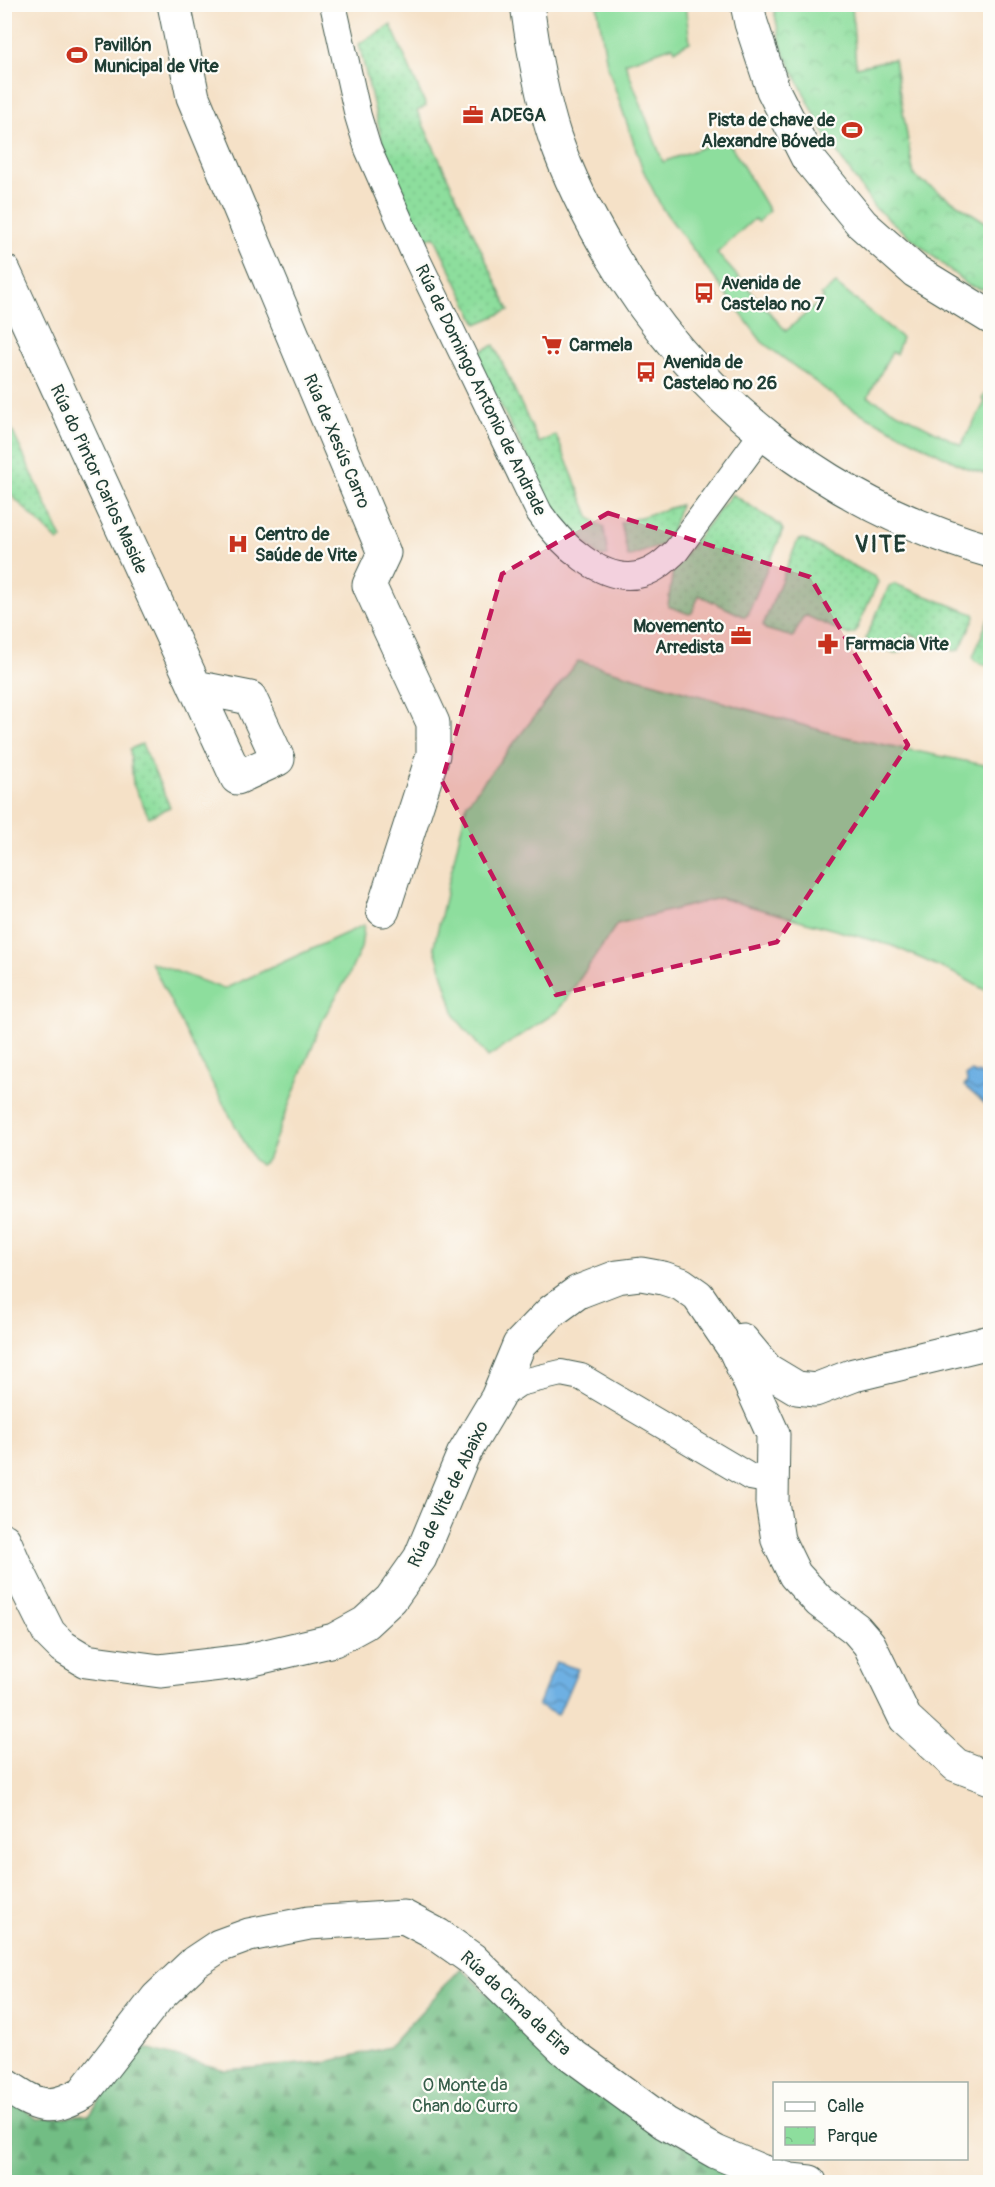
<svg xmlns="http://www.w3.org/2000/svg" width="995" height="2187" font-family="Pangolin,sans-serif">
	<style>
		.grass { fill: #8dde9d; stroke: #568e68; stroke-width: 1.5 }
		.forest { fill: url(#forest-firs); stroke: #487d5c; stroke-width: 1.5 }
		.park { fill: url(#park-crowns); stroke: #568e68; stroke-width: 1.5 }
		.garden { fill: url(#garden-dots); stroke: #568e68; stroke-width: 1.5 }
		.water { fill: url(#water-waves); stroke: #46768c; stroke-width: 1.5 }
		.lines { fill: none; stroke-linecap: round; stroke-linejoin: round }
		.pedestrian-casing { stroke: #3f564a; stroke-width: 28 }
		.minor-casing { stroke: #3f564a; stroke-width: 35 }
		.tertiary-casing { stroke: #3f564a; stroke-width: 35 }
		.pedestrian { stroke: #fff; stroke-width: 26 }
		.minor { stroke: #fff; stroke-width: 33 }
		.tertiary { stroke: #fff; stroke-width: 33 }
		.marked { fill: #c2185b; fill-opacity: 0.2; stroke: #c2185b; stroke-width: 4.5; stroke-dasharray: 12 8; stroke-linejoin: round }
		.labels { text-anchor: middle; stroke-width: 4.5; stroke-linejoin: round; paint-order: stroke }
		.poi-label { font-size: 18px; font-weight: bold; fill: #1f3d34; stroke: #fdfcf7; text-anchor: start }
		.street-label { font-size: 18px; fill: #1f3d34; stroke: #fdfcf7 }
		.park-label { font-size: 18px; fill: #355d49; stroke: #fdfcf7 }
		.district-label { font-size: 24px; font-weight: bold; letter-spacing: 1.5px; fill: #1f3d34; stroke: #fdfcf7 }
	</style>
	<defs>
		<pattern id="forest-firs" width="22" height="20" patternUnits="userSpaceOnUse" patternTransform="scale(1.5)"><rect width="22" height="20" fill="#72bd84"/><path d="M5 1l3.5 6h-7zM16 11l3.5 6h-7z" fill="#5d9b6d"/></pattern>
		<pattern id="park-crowns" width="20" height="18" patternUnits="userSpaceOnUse" patternTransform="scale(1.5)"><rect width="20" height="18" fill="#8dde9d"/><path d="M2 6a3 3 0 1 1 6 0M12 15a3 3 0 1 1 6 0" fill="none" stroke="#79bf88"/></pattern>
		<pattern id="garden-dots" width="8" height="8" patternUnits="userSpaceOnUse" patternTransform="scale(1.5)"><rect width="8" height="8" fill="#8dde9d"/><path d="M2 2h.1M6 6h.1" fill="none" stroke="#79bf88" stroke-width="1.8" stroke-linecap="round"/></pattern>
		<pattern id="water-waves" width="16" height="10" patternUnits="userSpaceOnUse" patternTransform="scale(1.5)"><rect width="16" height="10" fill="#6eb0e3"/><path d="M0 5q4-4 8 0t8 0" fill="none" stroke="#5a90b9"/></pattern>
	</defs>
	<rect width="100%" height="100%" fill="#fdfcf7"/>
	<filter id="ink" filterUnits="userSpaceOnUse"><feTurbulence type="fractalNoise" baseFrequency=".0167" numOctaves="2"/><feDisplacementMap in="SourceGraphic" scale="12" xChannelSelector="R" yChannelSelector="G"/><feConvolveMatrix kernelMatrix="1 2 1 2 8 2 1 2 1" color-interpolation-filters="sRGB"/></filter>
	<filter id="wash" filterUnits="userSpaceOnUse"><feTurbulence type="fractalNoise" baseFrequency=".008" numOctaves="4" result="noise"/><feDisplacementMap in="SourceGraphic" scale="24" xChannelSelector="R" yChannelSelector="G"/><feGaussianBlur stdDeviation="1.35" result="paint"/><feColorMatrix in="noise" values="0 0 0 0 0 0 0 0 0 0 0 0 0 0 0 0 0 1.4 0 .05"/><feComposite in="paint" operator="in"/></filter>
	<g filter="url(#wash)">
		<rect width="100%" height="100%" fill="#f5e1c7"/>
		<!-- grass -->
		<path class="grass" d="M597,5H685L690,42L675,50L673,46L625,63L663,162L709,145L708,141L725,135L769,211L758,222L754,219L717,253L786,331L824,298L821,295L836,284L902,338L896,354L892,352L868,397L961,445L985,402L982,399L990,385V475L964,467L849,407L762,342L662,208L643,170L607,65Z
			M578,661L841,736L990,766V993L958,975L893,946L720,898L617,924L558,1011L488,1057L456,1018L434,946L467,803Z
			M364,925L361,948L348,977L324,1017L267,1160L260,1165L254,1160L197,1055L151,962L224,989Z"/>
		<!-- forest -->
		<path class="forest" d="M461,1968L587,2090L708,2159L754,2182H5L4,2092L37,2119L89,2115L139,2046L225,2070L326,2062L389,2047Z"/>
		<!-- park -->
		<path class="park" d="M773,5H852L856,67L894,59L914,176L990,225V291L969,286L874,207L824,133L782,49Z"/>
		<!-- garden -->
		<path class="garden" d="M391,25L426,106L417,111L509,310L477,324L434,236L424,241L388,166L359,44Z
			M494,345L539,443L556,435L590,518L604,528L608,556L600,557L556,513L474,354Z
			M11,428L62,539L58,541L5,489V436Z
			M732,494L780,525L783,530L748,614L745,617L699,595L692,613L689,614L668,606L673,569Z
			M680,505L668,543L628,557L621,523Z
			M803,539L875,577L878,582L855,633L849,635L807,616L803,617L793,637L765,629L763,625L798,540Z
			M895,584L974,614L975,617L960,649L955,651L910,634L906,636L900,652L895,653L868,643L866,638L889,586Z
			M990,618V667L975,661L973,657L988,619Z
			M142,744L170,807L149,817L133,784L130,749Z"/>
		<!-- water -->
		<path class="water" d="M972,1071L975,1074L978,1072L990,1082V1108L964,1086L967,1082L966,1075Z
			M556,1662L578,1669L558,1715L538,1706Z"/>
	</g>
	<g filter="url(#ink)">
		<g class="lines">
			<!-- pedestrian casing -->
			<g class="pedestrian-casing">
				<path id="pedestrian" d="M333,4L358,116L368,149L414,253L539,512C558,541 603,586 642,574C656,570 665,561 676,551L762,434
					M497,1398L519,1383L561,1373L581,1377L750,1477L772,1481"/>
			</g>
			<!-- minor casing -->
			<g class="minor-casing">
				<path id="minor" d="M174,4L193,97L384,553L369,585L433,723V755L383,910
					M747,4L751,23L773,90L807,157L862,224L915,271L990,317
					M4,271C81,440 159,609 237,778L278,759L250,698L195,687
					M742,1340L767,1370L797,1388L815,1390L854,1375L990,1342
					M4,1540L15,1565L49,1633L63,1647L86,1661L160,1671L245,1661L334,1640L365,1623L391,1599L420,1558L463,1455L497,1398L519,1345L552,1311L578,1292L617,1277L641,1274L663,1278L681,1284L698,1296L735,1350L773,1434L772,1502L778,1540L795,1575L820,1602L856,1629L869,1644L905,1718L956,1765L990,1778
					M4,2084C37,2106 46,2113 83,2093L157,1998L195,1962L219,1946L249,1935L309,1923L404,1917L438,1935L472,1959L565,2050L665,2123L716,2152L761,2171L791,2180L810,2182"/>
			</g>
			<!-- tertiary casing -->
			<g class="tertiary-casing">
				<path id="tertiary" d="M527,4C533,49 541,95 555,138C569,178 588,216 610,253C695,399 827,504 990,551"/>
			</g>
			<!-- pedestrian -->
			<use href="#pedestrian" class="pedestrian"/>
			<!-- minor -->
			<use href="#minor" class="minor"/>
			<!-- tertiary -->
			<use href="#tertiary" class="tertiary"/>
		</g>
	</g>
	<!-- marked area -->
	<path class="marked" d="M608,513L810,577L908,745L777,942L556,995L442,781L502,574Z"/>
	<!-- icons -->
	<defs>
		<g id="stadium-bare" transform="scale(1.62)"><path d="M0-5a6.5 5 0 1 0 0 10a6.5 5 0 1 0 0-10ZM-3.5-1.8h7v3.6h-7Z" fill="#c8321e" stroke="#fdfcf7" stroke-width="2.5" paint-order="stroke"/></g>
		<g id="office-bare" transform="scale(1.62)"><path d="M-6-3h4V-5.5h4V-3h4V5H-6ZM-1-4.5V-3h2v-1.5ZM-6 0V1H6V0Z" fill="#c8321e" stroke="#fdfcf7" stroke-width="2.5" paint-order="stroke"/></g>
		<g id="bus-bare" transform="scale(1.62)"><path d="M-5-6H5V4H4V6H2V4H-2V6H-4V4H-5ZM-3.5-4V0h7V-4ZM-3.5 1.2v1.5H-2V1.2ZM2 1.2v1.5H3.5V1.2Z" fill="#c8321e" stroke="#fdfcf7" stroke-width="2.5" paint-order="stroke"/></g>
		<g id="supermarket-bare" transform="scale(1.62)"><path d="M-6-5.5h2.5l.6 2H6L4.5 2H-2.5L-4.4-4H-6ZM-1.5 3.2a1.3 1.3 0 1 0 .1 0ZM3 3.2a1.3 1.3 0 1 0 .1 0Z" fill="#c8321e" stroke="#fdfcf7" stroke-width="2.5" paint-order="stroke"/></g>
		<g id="hospital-bare" transform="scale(1.62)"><path d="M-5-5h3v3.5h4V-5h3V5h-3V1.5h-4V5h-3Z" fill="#c8321e" stroke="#fdfcf7" stroke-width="2.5" paint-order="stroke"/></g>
		<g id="pharmacy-bare" transform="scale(1.62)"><path d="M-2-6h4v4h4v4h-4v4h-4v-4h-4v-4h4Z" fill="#c8321e" stroke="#fdfcf7" stroke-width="2.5" paint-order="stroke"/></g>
	</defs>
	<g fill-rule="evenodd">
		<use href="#stadium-bare" x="77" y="55"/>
		<use href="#office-bare" x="473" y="115"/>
		<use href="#stadium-bare" x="852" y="130"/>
		<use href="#bus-bare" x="704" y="293"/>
		<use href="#supermarket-bare" x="552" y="345"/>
		<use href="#bus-bare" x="646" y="372"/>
		<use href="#hospital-bare" x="238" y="544"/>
		<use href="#office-bare" x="741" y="636"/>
		<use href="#pharmacy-bare" x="828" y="644"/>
	</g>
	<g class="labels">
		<!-- poi labels -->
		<g class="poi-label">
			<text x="94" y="51">Pavillón<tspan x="94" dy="21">Municipal de Vite</tspan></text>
			<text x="490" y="121">ADEGA</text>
			<text x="835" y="126" text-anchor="end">Pista de chave de<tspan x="835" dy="21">Alexandre Bóveda</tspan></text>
			<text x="721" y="289">Avenida de<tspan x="721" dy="21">Castelao nº 7</tspan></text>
			<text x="569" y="351">Carmela</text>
			<text x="663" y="368">Avenida de<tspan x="663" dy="21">Castelao nº 26</tspan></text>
			<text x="255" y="540">Centro de<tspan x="255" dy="21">Saúde de Vite</tspan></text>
			<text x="724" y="632" text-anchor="end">Movemento<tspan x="724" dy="21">Arredista</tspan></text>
			<text x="845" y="650">Farmacia Vite</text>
		</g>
		<!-- street labels -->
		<g class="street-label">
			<text transform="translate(481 390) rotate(64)" y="6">Rúa de Domingo Antonio de Andrade</text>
			<text transform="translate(337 441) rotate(67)" y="6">Rúa de Xesús Carro</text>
			<text transform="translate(99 479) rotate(65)" y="6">Rúa do Pintor Carlos Maside</text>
			<text transform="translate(448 1494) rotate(-64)" y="6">Rúa de Vite de Abaixo</text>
			<text transform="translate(516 2003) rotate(43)" y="6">Rúa da Cima da Eira</text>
		</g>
		<!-- park labels -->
		<g class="park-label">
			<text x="465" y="2091">O Monte da<tspan x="465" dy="21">Chan do Curro</tspan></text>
		</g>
		<!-- district labels -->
		<g class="district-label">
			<text x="881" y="552">VITE</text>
		</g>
	</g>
	<!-- margin -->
	<rect width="995" height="2187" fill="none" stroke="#fdfcf7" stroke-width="24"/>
	<!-- legend -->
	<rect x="773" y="2082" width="195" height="78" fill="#fdfcf7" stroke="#a4b0a9" stroke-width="1.5"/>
	<rect x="785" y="2102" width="30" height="9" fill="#ffffff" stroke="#a4b0a9" stroke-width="1.5"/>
	<text x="827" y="2112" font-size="18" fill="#1f3d34">Calle</text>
	<rect x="785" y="2127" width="30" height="18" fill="url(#park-crowns)" stroke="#a4b0a9" stroke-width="1.5"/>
	<text x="827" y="2142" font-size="18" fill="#1f3d34">Parque</text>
</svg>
